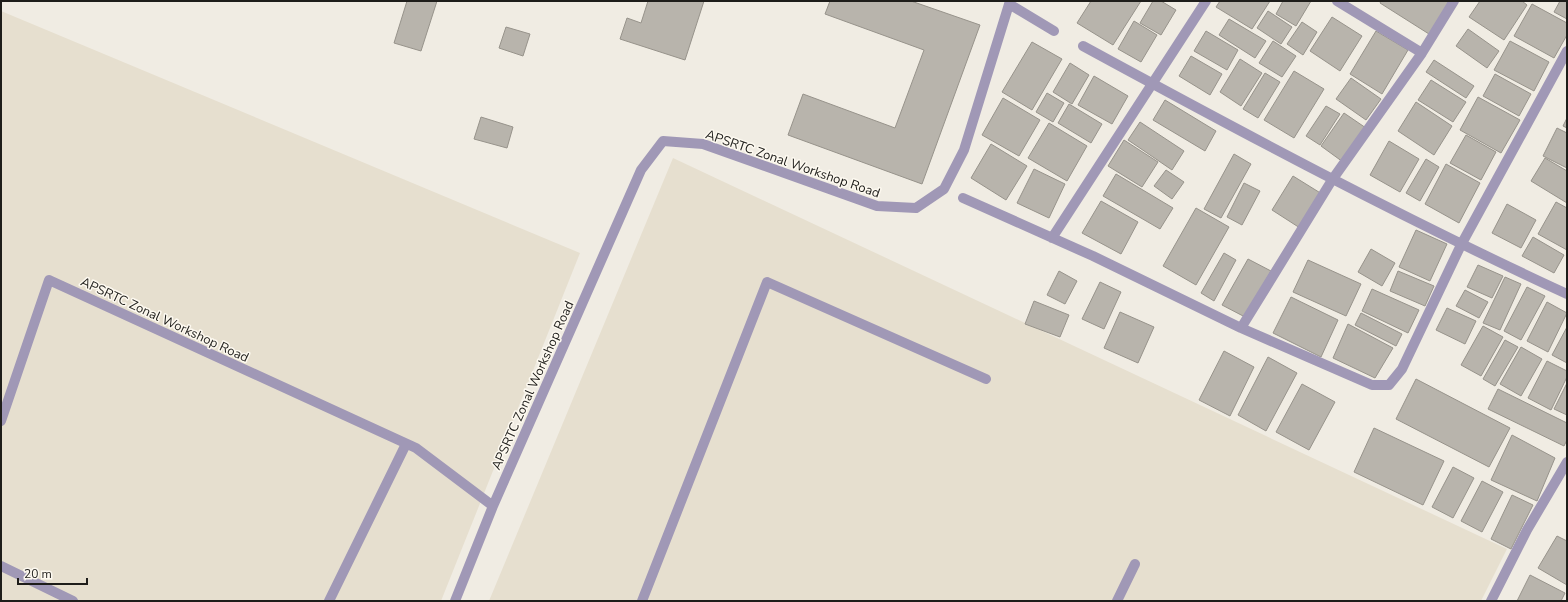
<svg xmlns="http://www.w3.org/2000/svg" width="1568" height="602" font-family="'Nunito Sans',sans-serif">
	<style>
		.built { fill: #e6dfcf }
		.building { fill: #b8b4ac; stroke: #97938b }
		.lines { fill: none; stroke-linecap: round; stroke-linejoin: round }
		.minor { stroke: #a098b6; stroke-width: 10 }
		.labels { text-anchor: middle; stroke-width: 3; stroke-linejoin: round; paint-order: stroke }
		.street-label { font-size: 13px; fill: #1e1d1a; stroke: #fdf9f0 }
	</style>
	<rect width="100%" height="100%" fill="#f0ece3"/>
	<!-- built -->
	<path class="built" d="M1,11L580,253L441,601H1Z
		M673,158L1507,549L1481,601H489Z"/>
	<!-- building -->
	<path class="building" d="M407,1H437L421,51L394,43Z
		M648,1H704L685,60L620,39L627,18L641,23Z
		M830,1H911L980,25L922,184L788,135L803,94L895,128L924,50L825,14Z
		M1091,1H1141L1113,45L1077,23Z
		M1153,1H1161L1176,10L1161,35L1140,23Z
		M1220,1H1270L1252,29L1216,7Z
		M1283,1H1311L1296,26L1276,14Z
		M1381,1H1446L1449,3L1429,34L1380,3Z
		M1480,1H1522L1527,5L1504,40L1469,17Z
		M1560,1H1567V19L1554,12Z
		M1532,4L1567,23V35L1554,58L1514,36Z
		M1268,11L1292,27L1281,44L1257,28Z
		M1332,17L1362,36L1340,71L1310,51Z
		M1229,19L1266,41L1255,58L1219,35Z
		M1134,21L1157,35L1141,62L1118,49Z
		M1302,22L1317,32L1303,55L1287,44Z
		M506,27L530,34L523,56L499,48Z
		M1468,29L1499,51L1487,68L1456,46Z
		M1206,31L1238,50L1227,70L1194,51Z
		M1376,31L1408,50L1382,94L1350,74Z
		M1273,41L1296,56L1282,77L1259,63Z
		M1510,41L1549,62L1534,91L1494,70Z
		M1032,42L1062,59L1032,110L1002,92Z
		M1191,56L1222,74L1210,95L1179,76Z
		M1240,59L1262,73L1241,106L1220,92Z
		M1434,60L1474,86L1466,98L1426,72Z
		M1070,63L1089,75L1072,104L1053,92Z
		M1294,71L1324,89L1294,138L1264,120Z
		M1265,73L1280,82L1258,118L1243,109Z
		M1495,74L1531,94L1519,116L1483,96Z
		M1094,76L1128,96L1112,124L1078,105Z
		M1351,78L1381,99L1366,120L1336,99Z
		M1431,80L1466,102L1453,122L1418,100Z
		M1047,93L1064,103L1053,122L1036,112Z
		M1478,97L1520,120L1501,153L1460,130Z
		M1003,98L1040,120L1019,156L982,135Z
		M1165,100L1216,131L1205,151L1153,120Z
		M1416,102L1452,126L1434,155L1398,131Z
		M1069,104L1102,124L1091,143L1058,123Z
		M1326,106L1340,114L1320,145L1306,136Z
		M1344,113L1366,128L1343,162L1321,146Z
		M481,117L513,127L507,148L474,139Z
		M1567,118V128L1563,126Z
		M1140,122L1184,151L1172,170L1128,140Z
		M1049,123L1087,146L1067,181L1028,158Z
		M1557,128L1567,133V168L1543,156Z
		M1466,135L1496,152L1481,180L1450,163Z
		M1124,140L1158,162L1142,187L1108,166Z
		M1389,141L1419,159L1400,192L1370,175Z
		M991,144L1027,166L1006,200L971,178Z
		M1234,154L1251,164L1221,218L1204,209Z
		M1545,158L1567,171V203L1531,181Z
		M1426,159L1439,167L1420,201L1406,193Z
		M1446,164L1480,183L1459,223L1425,204Z
		M1034,169L1065,184L1049,218L1017,203Z
		M1166,170L1184,182L1172,199L1154,186Z
		M1116,174L1173,208L1160,229L1103,196Z
		M1293,176L1322,194L1300,228L1272,210Z
		M1244,183L1260,191L1242,225L1227,217Z
		M1101,201L1138,222L1121,254L1082,233Z
		M1556,202L1567,208V250L1538,234Z
		M1507,204L1536,220L1521,248L1492,233Z
		M1196,208L1229,227L1196,285L1163,266Z
		M1416,230L1447,244L1430,281L1399,267Z
		M1533,237L1564,255L1554,273L1522,256Z
		M1371,249L1395,263L1382,286L1358,272Z
		M1224,253L1236,260L1214,301L1201,293Z
		M1248,259L1271,271L1245,317L1222,305Z
		M1308,260L1361,284L1346,316L1293,292Z
		M1478,265L1503,276L1492,298L1467,287Z
		M1059,271L1077,281L1065,304L1047,295Z
		M1398,271L1434,286L1425,306L1390,291Z
		M1505,277L1521,284L1500,330L1483,323Z
		M1100,282L1121,292L1104,329L1082,319Z
		M1527,287L1545,296L1521,340L1504,331Z
		M1372,289L1419,310L1408,333L1362,311Z
		M1465,290L1488,302L1479,318L1456,306Z
		M1291,297L1338,320L1321,357L1273,333Z
		M1034,301L1069,315L1060,337L1025,324Z
		M1547,302L1567,313L1548,352L1527,341Z
		M1447,308L1476,321L1465,344L1436,330Z
		M1120,312L1154,327L1138,363L1104,348Z
		M1361,313L1402,334L1396,346L1355,325Z
		M1348,324L1393,348L1375,378L1333,358Z
		M1483,326L1503,337L1481,376L1461,365Z
		M1567,327V363L1552,355Z
		M1505,340L1518,347L1495,386L1483,379Z
		M1521,347L1542,359L1521,396L1500,384Z
		M1224,351L1254,367L1230,416L1199,400Z
		M1268,357L1297,373L1266,431L1238,415Z
		M1547,361L1567,371V377L1551,410L1528,398Z
		M1416,379L1510,428L1489,467L1396,419Z
		M1567,383V415L1554,409Z
		M1302,384L1335,402L1309,450L1276,432Z
		M1498,389L1567,423V440L1564,446L1488,409Z
		M1374,428L1444,461L1423,505L1354,472Z
		M1512,435L1555,458L1537,501L1491,480Z
		M1453,467L1474,478L1453,518L1432,507Z
		M1482,481L1503,492L1482,532L1461,521Z
		M1512,495L1533,505L1511,549L1491,539Z
		M1557,536L1567,541V585L1538,568Z
		M1530,575L1565,593L1561,601H1517Z"/>
	<g class="lines">
		<!-- minor -->
		<path class="minor" d="M1337,1L1422,53
			M1009,4L1054,31
			M1083,46C1243,133 1402,218 1567,294
			M963,198L1093,256L1241,328L1372,385H1389L1402,369L1461,245L1567,51
			M1052,238L1206,1
			M1241,328L1332,180L1422,53L1454,1
			M1,421L49,280L416,448L493,506
			M1,566L73,601
			M329,601L406,444
			M455,601L493,506L641,170L663,141L703,144L877,206L916,208L944,189L964,150L1010,1
			M642,601L767,282L986,379
			M1117,601L1135,564
			M1491,601L1527,530L1567,462"/>
	</g>
	<g class="labels">
		<!-- street labels -->
		<g class="street-label">
			<text transform="translate(793 163) rotate(19)" y="5">APSRTC Zonal Workshop Road</text>
			<text transform="translate(165 319) rotate(25)" y="5">APSRTC Zonal Workshop Road</text>
			<text transform="translate(532 385) rotate(-66)" y="5">APSRTC Zonal Workshop Road</text>
		</g>
	</g>
	<!-- border -->
	<rect width="1568" height="602" fill="none" stroke="#1e1d1a" stroke-width="4"/>
	<!-- scale -->
	<path d="M18 578v6h69v-6" fill="none" stroke="#1e1d1a" stroke-width="2"/>
	<text x="24" y="578" font-size="12" fill="#1e1d1a" stroke="#fdf9f0" stroke-width="3" paint-order="stroke">20 m</text>
</svg>
